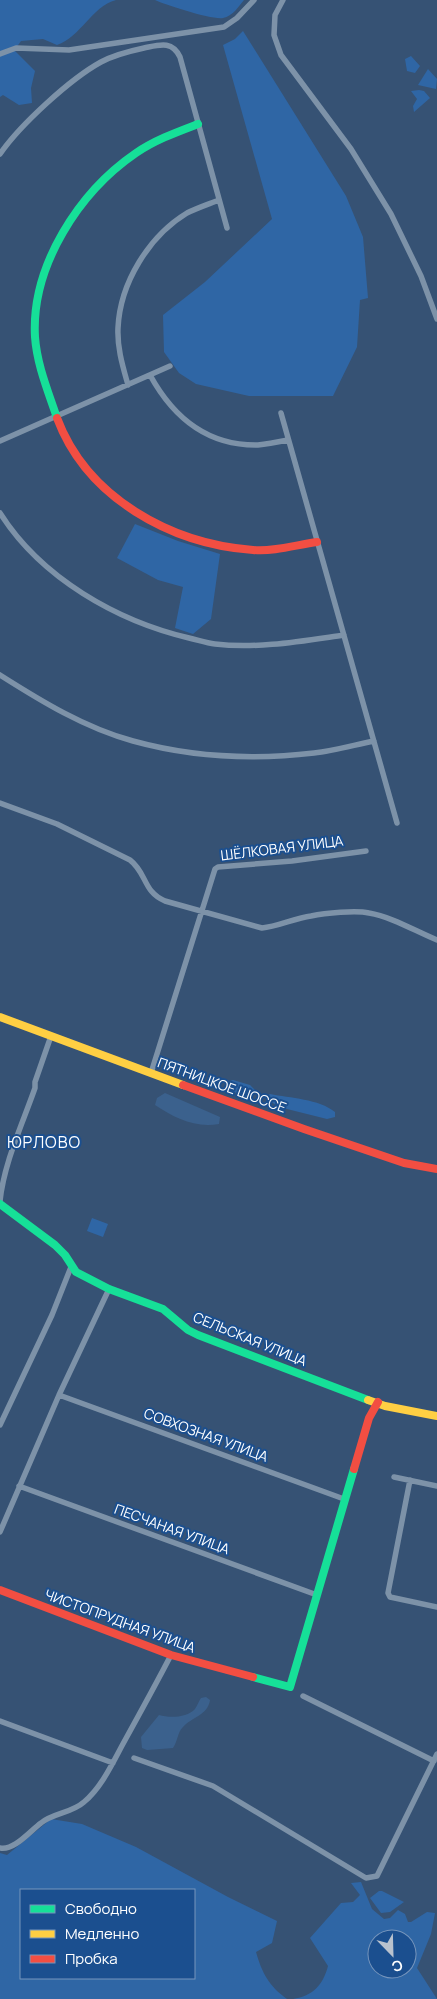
<svg xmlns="http://www.w3.org/2000/svg" width="437" height="1999" font-family="Manrope,sans-serif">
	<style>
		.green { fill: #2f66a5; fill-rule: evenodd }
		.water { fill: #3b618d }
		.lines { fill: none; stroke-linecap: round; stroke-linejoin: round }
		.street { stroke: #7d92a8; stroke-width: 5.5 }
		.fast { stroke: #16e098; stroke-width: 8 }
		.slow { stroke: #ffcf43; stroke-width: 8 }
		.jam { stroke: #f24e42; stroke-width: 8 }
		.labels { text-anchor: middle; stroke-width: 4; stroke-linejoin: round; paint-order: stroke }
		.street-label { font-size: 14px; fill: #fff; stroke: #1b4f8f }
		.quarter-label { font-size: 16px; letter-spacing: 1px; fill: #fff; stroke: #1b4f8f }
	</style>
	<rect width="100%" height="100%" fill="#365274"/>
	<!-- green -->
	<path class="green" d="M0,0H116C91,7 81,37 57,45L43,39L21,41L16,48L13,49L35,71L31,88L32,103L19,105L3,95L0,97Z
		M155,0H244C238,7 233,16 223,18C212,20 166,5 155,0Z
		M243,31L346,196L363,237L368,298L360,300L357,347L333,396H249L196,384L179,373L164,352L163,315L205,282L272,219L223,45L235,39Z
		M411,56L420,66L415,73L407,71L405,59Z
		M428,69L437,79L436,89L418,85Z
		M419,90L424,91L430,98L414,112L413,106L417,99L411,91Z
		M135,524L178,541L220,554L211,619L193,634L175,628L183,587L158,580L117,558Z
		M233,1080L250,1085L256,1091L249,1096L233,1092L227,1088L226,1084L229,1081Z
		M270,1094C290,1098 319,1099 335,1112V1117L327,1119L279,1107L268,1100L266,1096Z
		M92,1218L108,1224L103,1237L87,1231Z
		M51,1819L82,1824L136,1847L228,1897L277,1921L272,1943L256,1952C262,1973 269,1986 287,1999H0V1853L7,1855ZM21,1890H194V1978H21Z
		M361,1882L372,1909L384,1919L390,1918L398,1910L405,1914L408,1922H411L427,1912L435,1913L431,1934L417,1968L437,1999H293C313,1996 323,1985 328,1966L310,1938L341,1903L353,1902L360,1895L351,1883ZM377,1939H407V1969H377Z
		M379,1891H382L404,1902L390,1912L381,1913L370,1898Z"/>
	<!-- water -->
	<path class="water" d="M165,1093L220,1117L219,1124C194,1128 175,1118 155,1105L157,1098Z
		M206,1697L210,1700C208,1715 192,1717 183,1727C177,1733 178,1741 173,1748L147,1750L142,1748L141,1737L159,1715C169,1718 187,1718 195,1709C197,1706 199,1701 201,1698Z"/>
	<g class="lines">
		<!-- street -->
		<path class="street" d="M283,0L275,15L274,35L281,55L351,149L391,214L421,276L437,319
			M0,54L16,48L69,50L224,27L237,18L254,0
			M0,154C20,125 70,79 101,62C114,55 130,51 144,48C159,45 172,40 180,57L227,228
			M150,375C173,417 207,446 258,445C268,444 278,442 288,440
			M128,385C123,367 117,348 118,328C120,283 149,236 187,213C197,208 209,204 219,200
			M281,413L397,823
			M0,441L170,366
			M0,513C41,578 117,621 189,638C198,640 206,643 215,644C258,649 302,641 344,635
			M0,675C41,701 85,728 133,741C191,757 254,760 314,753C334,751 354,745 374,741
			M0,803L57,824L130,860C147,873 143,892 165,901L262,928C277,927 295,918 311,916C325,913 356,910 369,913C392,917 415,931 437,940
			M151,1073L215,869L218,867L292,861L366,851
			M0,1201C4,1163 22,1125 35,1088V1082L51,1036
			M59,1395L344,1499
			M0,1425L52,1315L71,1267
			M394,1477L437,1486
			M410,1480L388,1593L390,1597L437,1607
			M19,1486L317,1595
			M0,1532L59,1395L109,1289
			M303,1696L434,1761
			M0,1721L113,1763
			M134,1758L213,1786L366,1878L377,1876L437,1754
			M0,1848C14,1851 30,1831 41,1823C53,1813 72,1813 84,1802C102,1787 113,1762 124,1742C140,1713 156,1684 171,1655"/>
		<!-- fast -->
		<path class="fast" d="M57,418C48,391 37,365 35,337C31,266 79,192 136,153C155,140 177,132 198,124
			M0,1204L55,1245L65,1255L76,1272L109,1289L163,1309L188,1330L198,1335L368,1400
			M253,1677L290,1687L354,1469"/>
		<!-- slow -->
		<path class="slow" d="M0,1017L183,1085
			M368,1400L385,1406L437,1416"/>
		<!-- jam -->
		<path class="jam" d="M57,418C87,498 171,544 253,550C274,552 296,545 317,542
			M183,1085L304,1129L404,1163L437,1169
			M354,1469L369,1418L378,1402
			M0,1590L171,1655L253,1677"/>
	</g>
	<g class="labels">
		<!-- street labels -->
		<g class="street-label">
			<text transform="translate(282 848) rotate(-7)" y="5">ШЁЛКОВАЯ УЛИЦА</text>
			<text transform="translate(222 1085) rotate(20)" y="5">ПЯТНИЦКОЕ ШОССЕ</text>
			<text transform="translate(250 1339) rotate(22)" y="5">СЕЛЬСКАЯ УЛИЦА</text>
			<text transform="translate(206 1435) rotate(20)" y="5">СОВХОЗНАЯ УЛИЦА</text>
			<text transform="translate(172 1529) rotate(20)" y="5">ПЕСЧАНАЯ УЛИЦА</text>
			<text transform="translate(120 1621) rotate(20)" y="5">ЧИСТОПРУДНАЯ УЛИЦА</text>
		</g>
		<!-- quarter labels -->
		<g class="quarter-label">
			<text x="44" y="1148">ЮРЛОВО</text>
		</g>
	</g>
	<!-- legend -->
	<rect x="20" y="1889" width="175" height="90" fill="#1b4f8f" stroke="#7695bc"/>
	<rect x="30" y="1905" width="25" height="8" fill="#16e098" stroke="#7695bc"/>
	<text x="65" y="1914" font-size="15" fill="#ffffff">Свободно</text>
	<rect x="30" y="1930" width="25" height="8" fill="#ffcf43" stroke="#7695bc"/>
	<text x="65" y="1939" font-size="15" fill="#ffffff">Медленно</text>
	<rect x="30" y="1955" width="25" height="8" fill="#f24e42" stroke="#7695bc"/>
	<text x="65" y="1964" font-size="15" fill="#ffffff">Пробка</text>
	<!-- north arrow -->
	<g transform="translate(392 1954) rotate(157)"><circle r="24" fill="#1b4f8f" stroke="#7695bc"/>
	<path d="M0-4L9 19L0 12L-9 19Z" fill="#b9c2ce"/>
	<text y="-8" font-size="14" font-weight="bold" text-anchor="middle" fill="#ffffff">С</text>
	</g>
</svg>
